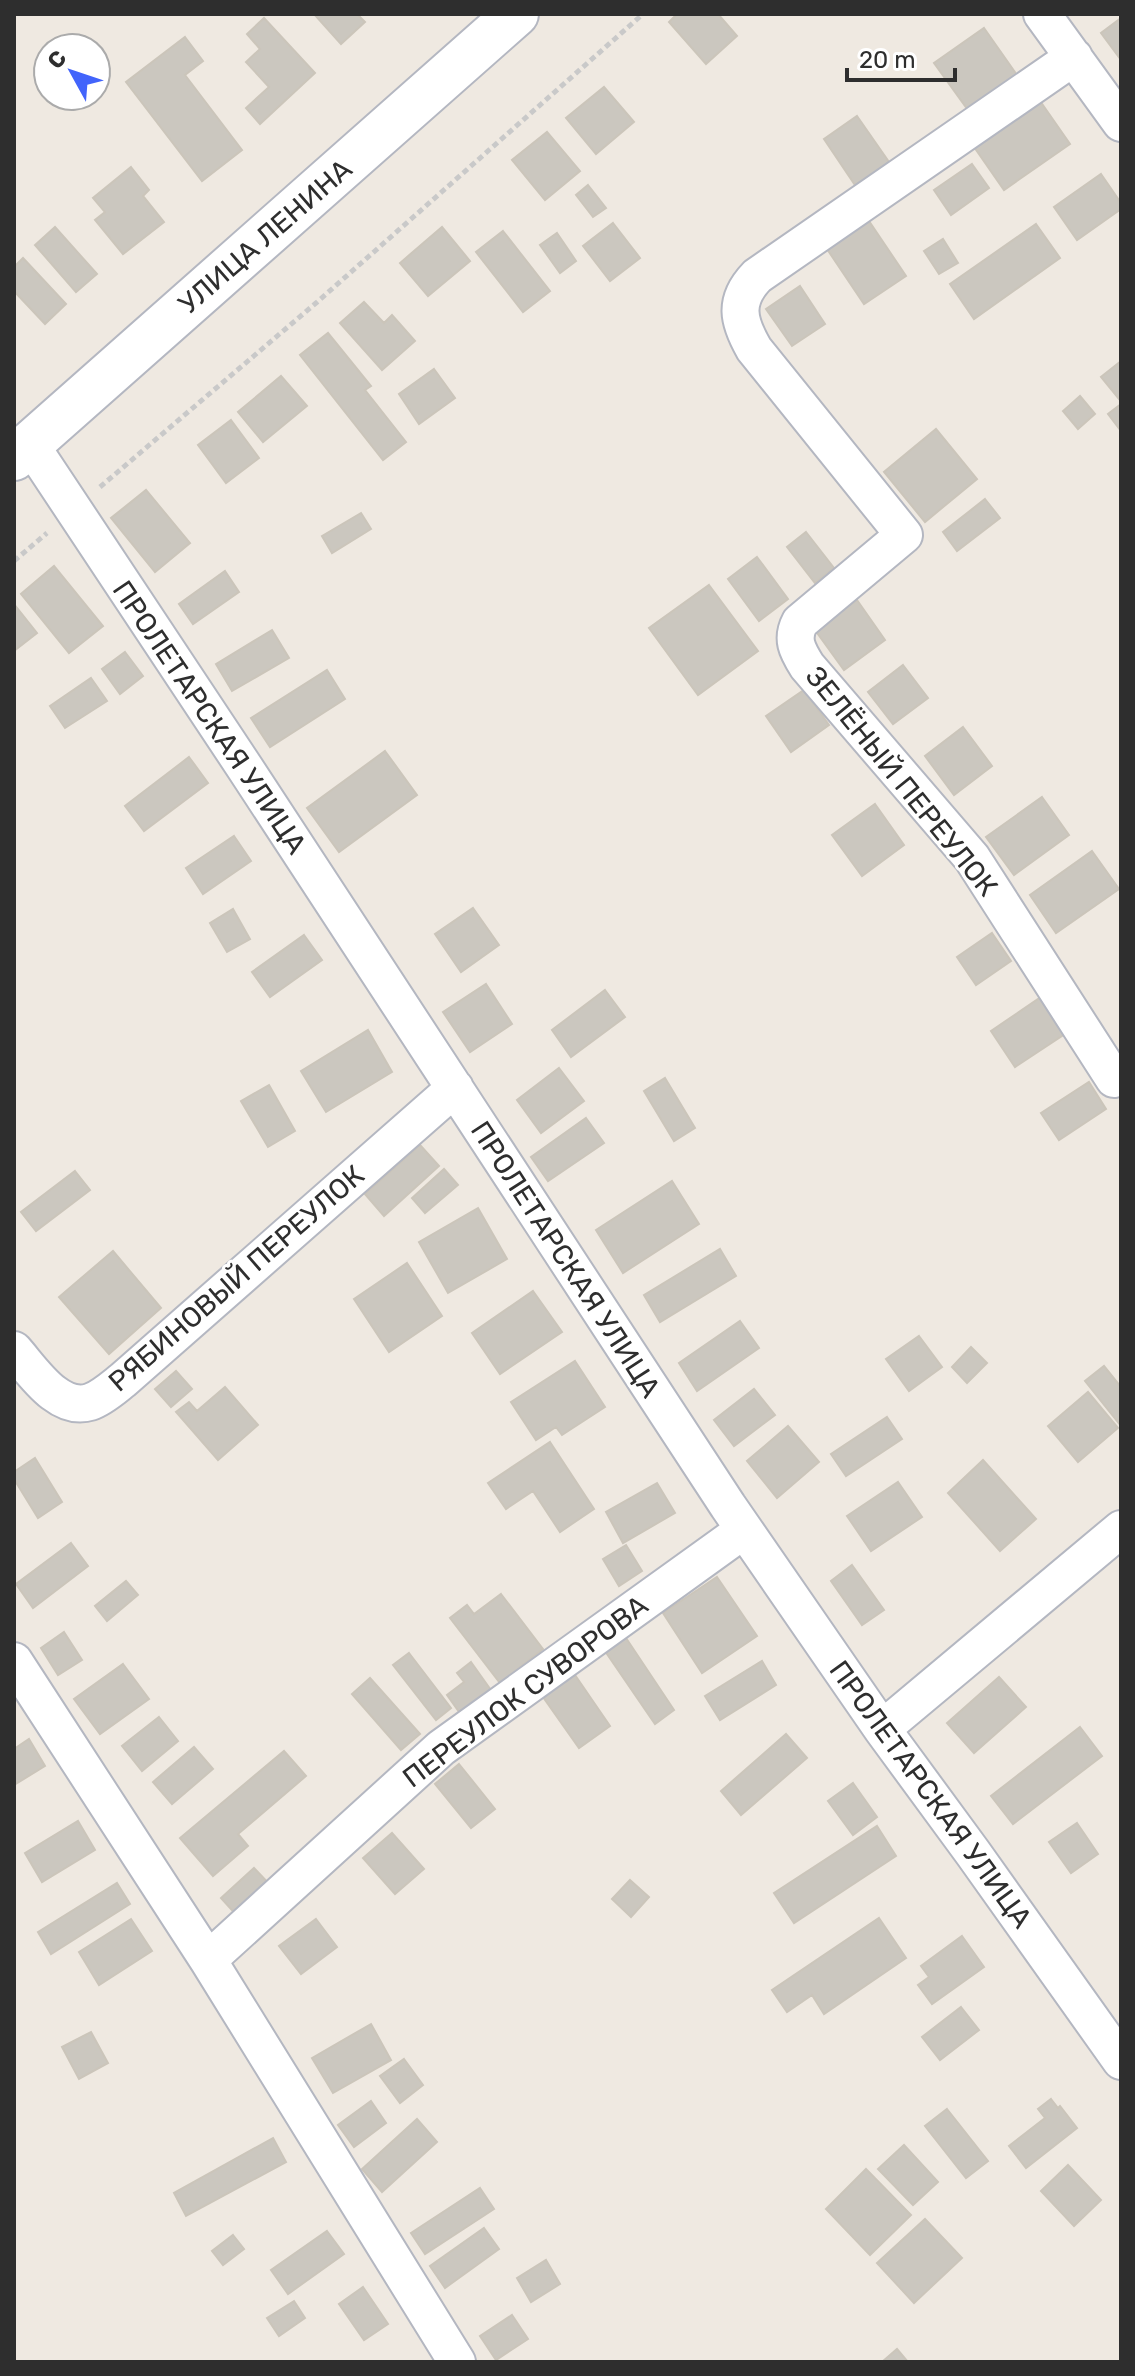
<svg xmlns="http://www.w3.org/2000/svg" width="1135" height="2376" font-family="Rubik,sans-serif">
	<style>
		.building { fill: #cbc7bf; stroke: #cbc5ba; stroke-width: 2 }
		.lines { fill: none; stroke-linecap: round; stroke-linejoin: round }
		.minor-casing { stroke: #b4b7c1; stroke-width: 40 }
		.tertiary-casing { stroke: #b4b7c1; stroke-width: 48 }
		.path { stroke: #c9c9c9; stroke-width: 5; stroke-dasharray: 6 4; stroke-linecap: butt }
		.minor { stroke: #fff; stroke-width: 36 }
		.tertiary { stroke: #fff; stroke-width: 44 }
		.labels { text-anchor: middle; stroke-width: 6; stroke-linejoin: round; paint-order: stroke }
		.street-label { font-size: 28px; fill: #2e2e2e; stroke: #fff }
	</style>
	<rect width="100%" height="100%" fill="#efe9e1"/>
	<!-- building -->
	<path class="building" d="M314,14H357L365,22L341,44Z
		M677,14H718L737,36L706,64L669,22Z
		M264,18L315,73L260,124L246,108L269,87L246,62L260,49L247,34Z
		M1121,18V60L1101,33Z
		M984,28L1017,75L968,110L934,63Z
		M185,37L203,61L185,75L242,150L202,181L126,82Z
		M604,87L634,122L596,154L566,118Z
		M1038,98L1070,144L1004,190L972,144Z
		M857,116L889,162L855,185L824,139Z
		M547,132L580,171L545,200L512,160Z
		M972,164L989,188L951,215L934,190Z
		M131,167L149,190L143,196L164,222L123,254L95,220L105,212L93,198Z
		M1101,174L1121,203V209L1077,240L1054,207Z
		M588,185L606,208L593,217L576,195Z
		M869,221L906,276L864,304L827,249Z
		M613,223L640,258L610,281L583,246Z
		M1036,224L1060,258L974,319L950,284Z
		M55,227L97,274L76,292L35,245Z
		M442,227L470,261L428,296L400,263Z
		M503,231L550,291L523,312L476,252Z
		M557,233L576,261L560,273L540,245Z
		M943,239L958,263L939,274L924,251Z
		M23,258L66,304L45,324L14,291V267Z
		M800,286L825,324L792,346L766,309Z
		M364,302L384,323L392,315L415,341L382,370L340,323Z
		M328,333L371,386L365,390L406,442L383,460L300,355Z
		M1121,361V398L1119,399L1101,377Z
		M434,369L455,398L419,424L399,394Z
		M281,376L307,406L263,442L238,412Z
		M1080,396L1095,414L1078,429L1063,411Z
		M1121,404V431L1108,414Z
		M231,420L259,458L226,483L198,445Z
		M936,429L977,479L925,522L884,472Z
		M146,490L190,543L155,572L111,518Z
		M985,499L1000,518L957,551L943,532Z
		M361,513L371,529L332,553L322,536Z
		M806,532L834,568L815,583L787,547Z
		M757,557L788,599L759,621L728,579Z
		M54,566L103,626L69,653L21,594Z
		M225,571L239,592L193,624L179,604Z
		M709,585L758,651L698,695L649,628Z
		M857,600L885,640L844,670L815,630Z
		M14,604L37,633L14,651Z
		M272,630L289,658L232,691L216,664Z
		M125,652L143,676L120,694L102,669Z
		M903,665L928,698L893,724L868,692Z
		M327,670L345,699L270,747L251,718Z
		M91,678L107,701L65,728L50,706Z
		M804,690L829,725L791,752L766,716Z
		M963,727L992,766L954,795L925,756Z
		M385,751L417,795L339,852L307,808Z
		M189,757L208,783L144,831L125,806Z
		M1042,797L1069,835L1014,875L986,837Z
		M875,804L904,845L862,876L832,835Z
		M234,836L251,861L203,894L186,868Z
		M1092,851L1119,889L1056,933L1030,895Z
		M473,908L499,945L461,972L435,934Z
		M233,909L250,939L227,952L210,923Z
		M992,933L1011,961L976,985L957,957Z
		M304,935L322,960L270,997L252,972Z
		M486,984L512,1024L470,1052L443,1012Z
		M605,990L625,1017L571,1057L552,1030Z
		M1041,997L1065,1034L1015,1067L991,1031Z
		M368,1030L392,1072L326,1112L301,1071Z
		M559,1068L584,1101L541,1133L517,1100Z
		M665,1078L695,1128L674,1141L644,1091Z
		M1089,1082L1106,1109L1059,1140L1041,1113Z
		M269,1085L295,1131L268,1147L241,1101Z
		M586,1118L604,1143L548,1181L531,1157Z
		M420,1145L439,1166L384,1216L365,1194Z
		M444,1169L458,1185L425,1213L412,1198Z
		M75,1171L90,1190L36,1231L21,1212Z
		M672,1181L699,1224L623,1273L596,1230Z
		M478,1208L507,1259L448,1293L419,1242Z
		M720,1249L736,1276L660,1322L644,1295Z
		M113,1251L161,1308L109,1354L59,1297Z
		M407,1263L442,1316L389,1352L354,1299Z
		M533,1291L562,1332L500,1374L472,1333Z
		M740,1321L759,1348L697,1391L679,1363Z
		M919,1336L942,1367L909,1391L886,1359Z
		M971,1347L987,1363L967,1383L952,1367Z
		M575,1361L605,1407L562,1435L556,1427L536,1440L511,1402Z
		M1104,1366L1121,1387V1426L1085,1381Z
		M176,1371L192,1389L171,1407L155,1389Z
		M225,1387L258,1425L218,1460L176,1412L189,1402L197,1411Z
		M754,1389L775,1415L734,1446L714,1420Z
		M1088,1392L1118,1428L1078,1462L1048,1426Z
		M887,1417L902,1439L846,1476L831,1454Z
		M788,1426L819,1462L777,1498L747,1461Z
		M550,1442L594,1509L560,1532L533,1491L506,1509L488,1483Z
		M35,1458L62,1502L38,1518L14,1479V1472Z
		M983,1460L1036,1519L1000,1551L948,1493Z
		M898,1482L922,1517L871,1551L847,1516Z
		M657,1483L675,1513L623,1543L606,1512Z
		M71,1543L88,1566L33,1608L16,1584Z
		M626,1545L642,1571L619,1586L603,1559Z
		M852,1565L884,1610L862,1625L831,1581Z
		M717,1577L757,1636L702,1673L663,1613Z
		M126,1581L138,1595L107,1621L95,1606Z
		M501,1594L543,1649L500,1683L450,1618L467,1605L474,1614Z
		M64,1632L82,1660L58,1675L41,1648Z
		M626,1638L674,1710L655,1724L605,1651Z
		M409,1653L451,1708L436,1720L393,1665Z
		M762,1661L776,1685L720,1720L705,1696Z
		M471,1662L493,1693L462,1716L447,1695L464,1682L457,1673Z
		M123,1664L149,1699L100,1734L74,1699Z
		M575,1675L610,1726L579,1748L543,1697Z
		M999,1677L1026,1707L974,1753L947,1723Z
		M370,1678L420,1734L401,1750L352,1694Z
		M159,1717L178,1741L142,1771L122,1746Z
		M1080,1727L1102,1756L1013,1824L991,1796Z
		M786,1734L807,1758L741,1815L721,1791Z
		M29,1739L45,1766L14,1785V1749Z
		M194,1747L213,1769L172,1804L153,1782Z
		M284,1751L306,1776L238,1834L248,1846L213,1876L180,1838Z
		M459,1764L495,1809L471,1828L435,1784Z
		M853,1783L877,1817L853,1835L828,1801Z
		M78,1821L95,1850L42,1882L25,1853Z
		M1077,1823L1098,1854L1071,1873L1049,1842Z
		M877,1826L896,1856L794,1923L774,1893Z
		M392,1833L424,1869L395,1894L363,1858Z
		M254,1868L274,1889L241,1920L221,1898Z
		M630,1880L649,1897L631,1917L612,1899Z
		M117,1883L130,1904L51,1954L38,1932Z
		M879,1918L906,1958L824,2014L812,1995L787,2012L772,1990Z
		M131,1919L152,1951L99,1985L79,1952Z
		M316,1919L337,1947L301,1974L279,1946Z
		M962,1936L984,1967L932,2004L918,1985L929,1977L921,1966Z
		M961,2007L979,2030L940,2060L922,2037Z
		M371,2024L391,2060L333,2093L312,2058Z
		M91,2032L108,2063L79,2079L62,2047Z
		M404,2059L423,2085L400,2103L380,2076Z
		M1051,2099L1058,2108L1060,2106L1077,2128L1026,2168L1009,2146L1045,2118L1038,2109Z
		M371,2101L386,2123L354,2147L338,2125Z
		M947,2109L988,2161L966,2178L925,2126Z
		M417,2119L437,2142L382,2192L362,2169Z
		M273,2138L286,2162L186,2216L174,2193Z
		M904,2145L938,2182L913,2205L878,2169Z
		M1068,2165L1101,2200L1074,2226L1041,2191Z
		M866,2169L911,2215L870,2255L826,2209Z
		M480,2188L494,2209L425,2254L411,2233Z
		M925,2219L962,2258L914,2303L877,2263Z
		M484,2228L499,2249L445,2288L430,2266Z
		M327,2231L344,2254L288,2294L271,2270Z
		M233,2235L244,2249L223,2265L212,2251Z
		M546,2260L560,2284L531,2302L517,2278Z
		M363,2287L388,2324L364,2340L339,2304Z
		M294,2301L305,2318L279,2336L267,2318Z
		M512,2315L528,2339L496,2360L480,2336Z
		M897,2349L908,2362H882Z"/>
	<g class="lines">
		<!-- minor casing -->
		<g class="minor-casing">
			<path id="minor" d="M1042,14L1121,123
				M1074,57L757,276C733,301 738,321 754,349L904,535L800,622C791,639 797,650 807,666L972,858L1114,1079
				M30,444L245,768L728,1506L882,1729L973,1853L1121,2061
				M14,1350C32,1370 58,1412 90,1402C102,1398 114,1387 123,1380L455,1088
				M14,1661L208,1960L457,2362
				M882,1729L1121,1529
				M208,1960L441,1748L744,1530"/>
		</g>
		<!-- tertiary casing -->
		<g class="tertiary-casing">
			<path id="tertiary" d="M14,458L516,14"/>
		</g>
		<!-- path -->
		<path class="path" d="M100,487L316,303L643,14
			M14,561L47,533"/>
		<!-- minor -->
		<use href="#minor" class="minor"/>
		<!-- tertiary -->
		<use href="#tertiary" class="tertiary"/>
	</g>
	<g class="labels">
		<!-- street labels -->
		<g class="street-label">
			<text transform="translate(265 236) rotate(-41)" y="10">УЛИЦА ЛЕНИНА</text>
			<text transform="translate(210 717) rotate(56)" y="10">ПРОЛЕТАРСКАЯ УЛИЦА</text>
			<text transform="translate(902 781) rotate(51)" y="10">ЗЕЛЁНЫЙ ПЕРЕУЛОК</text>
			<text transform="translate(566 1259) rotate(57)" y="10">ПРОЛЕТАРСКАЯ УЛИЦА</text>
			<text transform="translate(236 1278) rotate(-41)" y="10">РЯБИНОВЫЙ ПЕРЕУЛОК</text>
			<text transform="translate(525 1691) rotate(-37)" y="10">ПЕРЕУЛОК СУВОРОВА</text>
			<text transform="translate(931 1794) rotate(54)" y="10">ПРОЛЕТАРСКАЯ УЛИЦА</text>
		</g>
	</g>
	<!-- border -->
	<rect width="1135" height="2376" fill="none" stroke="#2e2e2e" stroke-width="32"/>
	<!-- north arrow -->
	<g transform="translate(72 72) rotate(310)"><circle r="38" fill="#ffffff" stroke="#ababab" stroke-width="2"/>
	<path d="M0-6L14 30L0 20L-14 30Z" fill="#4264fb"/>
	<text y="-12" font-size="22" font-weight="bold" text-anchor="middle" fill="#2e2e2e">С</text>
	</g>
	<!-- scale -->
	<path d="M847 68v12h108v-12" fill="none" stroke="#2e2e2e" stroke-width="4"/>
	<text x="859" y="68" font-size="24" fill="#2e2e2e" stroke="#ffffff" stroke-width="6" paint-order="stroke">20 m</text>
</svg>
